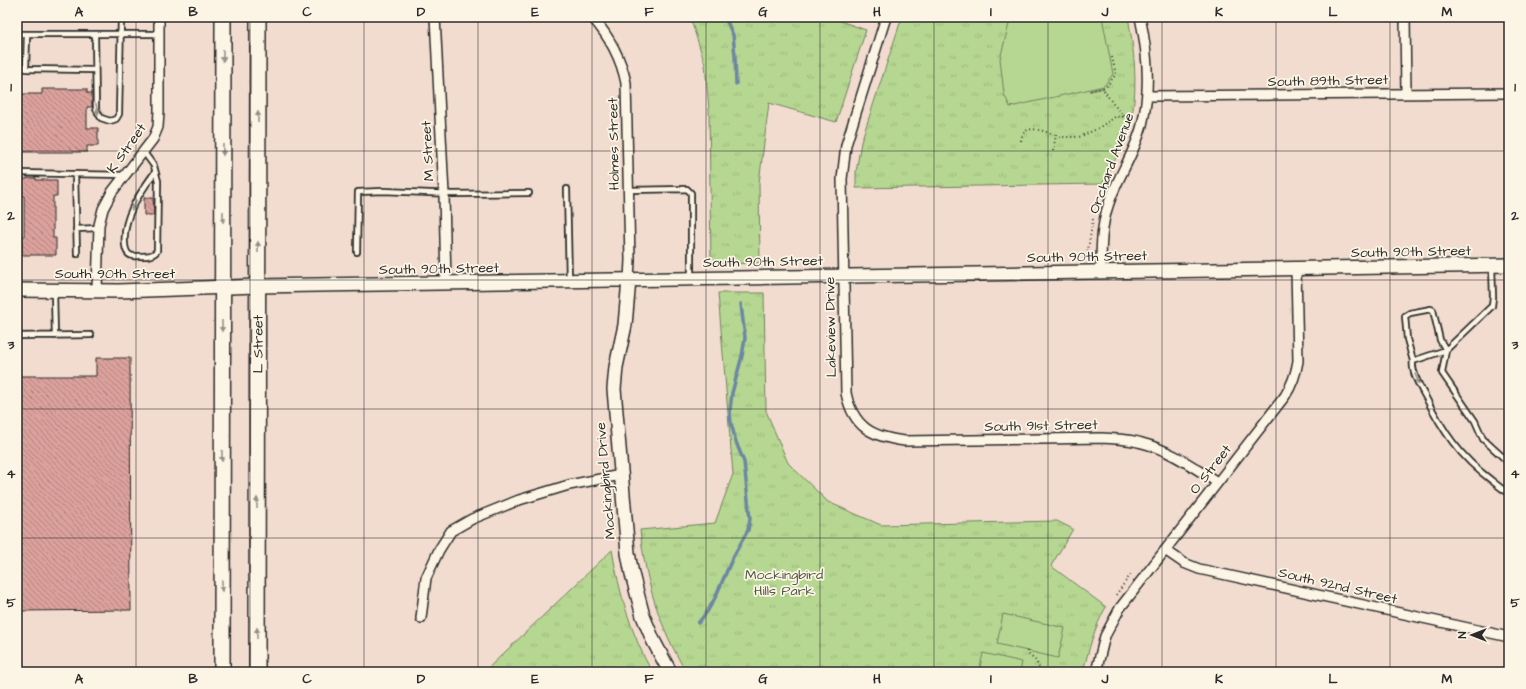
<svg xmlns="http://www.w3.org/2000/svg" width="1526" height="689" font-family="'Architects Daughter',sans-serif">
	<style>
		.grass { fill: url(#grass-tufts); stroke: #70815e }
		.pitch { fill: #b6d791; stroke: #70815e }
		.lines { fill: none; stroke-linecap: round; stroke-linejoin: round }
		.stream { stroke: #6c87a2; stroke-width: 3.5 }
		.building { fill: url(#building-back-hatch); stroke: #2b2b2b }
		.lane-casing { stroke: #2b2b2b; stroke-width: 8 }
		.street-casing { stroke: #2b2b2b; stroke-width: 12 }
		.secondary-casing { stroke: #2b2b2b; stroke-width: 16 }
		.primary-casing { stroke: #2b2b2b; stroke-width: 18 }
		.path { stroke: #2b2b2b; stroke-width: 2; stroke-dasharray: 1 3; stroke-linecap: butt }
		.lane { stroke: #fcf5e5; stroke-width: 4.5 }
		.street { stroke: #fcf5e5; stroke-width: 9 }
		.secondary { stroke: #fcf5e5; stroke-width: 13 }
		.primary { stroke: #fcf5e5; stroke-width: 15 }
		.oneway { fill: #949088 }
		.grid { fill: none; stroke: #2b2b2b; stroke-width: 1; stroke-opacity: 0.55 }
		.labels { text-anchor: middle; stroke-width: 3.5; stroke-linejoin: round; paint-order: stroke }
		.street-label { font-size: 14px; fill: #2b2b2b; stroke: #fcf5e5 }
		.park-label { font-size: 14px; fill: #4e5644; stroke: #fcf5e5 }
		.neatline { fill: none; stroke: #2b2b2b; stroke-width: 1.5 }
		.grid-label { font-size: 13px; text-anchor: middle; font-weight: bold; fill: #2b2b2b }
	</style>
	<defs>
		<pattern id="grass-tufts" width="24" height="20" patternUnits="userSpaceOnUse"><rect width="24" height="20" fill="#b6d791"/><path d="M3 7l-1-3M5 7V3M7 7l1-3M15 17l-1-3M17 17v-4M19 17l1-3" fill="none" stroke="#9db97d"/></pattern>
		<pattern id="building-back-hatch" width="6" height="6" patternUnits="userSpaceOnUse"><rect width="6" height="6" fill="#dba19c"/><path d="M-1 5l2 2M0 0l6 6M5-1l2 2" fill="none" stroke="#b2837f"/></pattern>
	</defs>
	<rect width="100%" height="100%" fill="#f2dccf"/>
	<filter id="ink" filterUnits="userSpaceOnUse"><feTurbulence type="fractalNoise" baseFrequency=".025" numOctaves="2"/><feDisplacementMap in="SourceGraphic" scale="8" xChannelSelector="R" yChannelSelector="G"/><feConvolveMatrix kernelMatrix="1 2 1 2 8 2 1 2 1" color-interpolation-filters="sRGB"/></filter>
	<g filter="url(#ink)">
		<!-- grass -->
		<path class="grass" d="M690,17H829L866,30L836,122L769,103L759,183L760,263L711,264L709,110L705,64Z
			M902,17H1128C1134,50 1138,83 1132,116C1127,140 1114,162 1102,184L856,188V172L861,142Z
			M718,293H764L766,411L788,463L828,502L881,525L1057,521L1073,529L1051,566L1106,607C1094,628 1089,649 1083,672H686C659,625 646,584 640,530L715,523L733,474Z
			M612,550C619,592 631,634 652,672H484Z"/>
		<!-- pitch -->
		<path class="pitch" d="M1012,17H1102L1113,74L1104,86L1010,107L1004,94L1000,59L1010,20Z
			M1003,614L1065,628L1058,658L997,644Z
			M983,653L1022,662L1020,672H979Z"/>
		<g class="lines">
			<!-- stream -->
			<path class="stream" d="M725,17L733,35L735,56L736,84
				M698,623L707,612L715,598L733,557L748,530L750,519L744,462L736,442L731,423L730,410L732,393L742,356L745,338L741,304"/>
		</g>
		<!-- building -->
		<path class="building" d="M42,89H87V93H92V107H87V128H98V146H87V152H17V94H42Z
			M27,178H36V180H57V196H53V238H56V255H22V237H24V196H22V179H27Z
			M144,198H153L154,215H144Z
			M96,358H130L131,610L17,611V376H96Z"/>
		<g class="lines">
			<!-- lane casing -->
			<g class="lane-casing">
				<path id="lane" d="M17,34H159
					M27,34L26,69L95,70
					M95,34L96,109L101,118L110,121L116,119L119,114L121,17
					M143,151L154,166L158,181L157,251C152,257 144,256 137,256C129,257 126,253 125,245C122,217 140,193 155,172
					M17,173L125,175
					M75,174L77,254
					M567,189L569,279
					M628,190L687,189L691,193V277
					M76,229L99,228
					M357,252L358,192L383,191L453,194L529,193
					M1492,266L1493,297L1492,306L1446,350L1442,373L1475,421L1483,439L1505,459H1509
					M54,291L55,336
					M17,336L91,335
					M1413,361L1407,339L1405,316L1410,313L1431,309L1433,310L1440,340L1446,350L1413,361C1411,372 1420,387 1425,396C1443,431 1459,456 1491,480C1497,485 1503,490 1509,493"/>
			</g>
			<!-- street casing -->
			<g class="street-casing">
				<path id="street" d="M435,17L444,194L446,284
					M592,17C609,36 621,58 626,83L630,260L629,280
					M886,17L846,145L842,179L846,393C853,427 872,437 905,441L1102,438C1115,439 1129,439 1142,443C1170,450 1193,467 1217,482
					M1405,17L1406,94
					M1147,96L1509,93
					M1101,272C1101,249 1101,225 1109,203C1118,176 1135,153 1142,125C1151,89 1148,53 1140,17
					M97,290L99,225L103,209L112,192L153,139L158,127L159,111V17
					M1165,550L1184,563L1199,569L1509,637
					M421,618L426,578L439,550L451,531L472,519L519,500L569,485L621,475
					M1096,672L1105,636L1120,608L1285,396C1292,385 1296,374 1298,361L1296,269"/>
			</g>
			<!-- secondary casing -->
			<g class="secondary-casing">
				<path id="secondary" d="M629,280L625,325L616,367L614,389L628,553L632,574L643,616L653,640L670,672
					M17,290L119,291L257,286L1509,265"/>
			</g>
			<!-- primary casing -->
			<g class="primary-casing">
				<g id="primary">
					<path d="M222,672L223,17"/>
					<path id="s1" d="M257,672L258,17"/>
				</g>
			</g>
			<!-- path -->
			<path class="path" d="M1112,57L1116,74L1106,87L1089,91L1103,88C1106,95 1120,114 1126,117C1128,118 1130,118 1132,119
				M1021,141C1023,121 1044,132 1056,135
				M1053,151L1056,135L1060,137H1079L1097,129L1115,117H1125
				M1099,198L1104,183
				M1090,258L1087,256L1093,219
				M1116,595L1131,574
				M1028,651V654L1036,661L1041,672"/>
			<!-- lane -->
			<use href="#lane" class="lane"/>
			<!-- street -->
			<use href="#street" class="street"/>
			<!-- secondary -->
			<use href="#secondary" class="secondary"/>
			<!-- primary -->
			<use href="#primary" class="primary"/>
		</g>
		<!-- one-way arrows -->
		<defs><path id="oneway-solid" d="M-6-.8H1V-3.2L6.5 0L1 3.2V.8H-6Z"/></defs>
		<g class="oneway">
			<use href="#oneway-solid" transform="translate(223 56) rotate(90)"/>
			<use href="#oneway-solid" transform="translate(97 109) rotate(79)"/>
			<use href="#oneway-solid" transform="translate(258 117) rotate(-90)"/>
			<use href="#oneway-solid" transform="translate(223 150) rotate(90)"/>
			<use href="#oneway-solid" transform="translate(134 205) rotate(115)"/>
			<use href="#oneway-solid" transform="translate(223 217) rotate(90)"/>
			<use href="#oneway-solid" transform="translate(258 247) rotate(-90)"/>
			<use href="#oneway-solid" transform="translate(222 326) rotate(90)"/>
			<use href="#oneway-solid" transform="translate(1417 379) rotate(69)"/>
			<use href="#oneway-solid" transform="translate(222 456) rotate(90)"/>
			<use href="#oneway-solid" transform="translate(257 503) rotate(-90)"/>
			<use href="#oneway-solid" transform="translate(222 586) rotate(90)"/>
			<use href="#oneway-solid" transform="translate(257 633) rotate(-90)"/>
		</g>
	</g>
	<!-- grid -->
	<path class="grid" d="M136,17V672M250,17V672M364,17V672M478,17V672M592,17V672M706,17V672M820,17V672M934,17V672M1048,17V672M1162,17V672M1276,17V672M1390,17V672M17,151H1509M17,280H1509M17,409H1509M17,538H1509"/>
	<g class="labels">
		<!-- street labels -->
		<g class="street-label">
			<text transform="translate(1328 80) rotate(-1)" y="5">South 89th Street</text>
			<text transform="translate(613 144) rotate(-91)" y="5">Holmes Street</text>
			<text transform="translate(126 148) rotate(-55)" y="5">K Street</text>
			<text transform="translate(427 151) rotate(-93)" y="5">M Street</text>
			<text transform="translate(1111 163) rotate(-70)" y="5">Orchard Avenue</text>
			<text transform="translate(1411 251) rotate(-1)" y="5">South 90th Street</text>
			<text transform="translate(1087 256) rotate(-1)" y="5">South 90th Street</text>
			<text transform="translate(763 261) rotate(-1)" y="5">South 90th Street</text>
			<text transform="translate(439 268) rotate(-1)" y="5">South 90th Street</text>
			<text x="115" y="278">South 90th Street</text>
			<text transform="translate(830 327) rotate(-91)" y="5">Lakeview Drive</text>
			<text dy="5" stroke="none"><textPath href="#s1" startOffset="328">L Street</textPath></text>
			<text transform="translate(1041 425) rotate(-1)" y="5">South 91st Street</text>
			<text transform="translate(1210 469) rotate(-52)" y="5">O Street</text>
			<text transform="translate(605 481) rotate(-95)" y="5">Mockingbird Drive</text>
			<text transform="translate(1338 585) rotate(13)" y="5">South 92nd Street</text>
		</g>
		<!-- park labels -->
		<g class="park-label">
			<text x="784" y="579">Mockingbird<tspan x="784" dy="16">Hills Park</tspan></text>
		</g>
	</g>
	<!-- margin -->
	<rect width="1526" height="689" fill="none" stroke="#fcf5e5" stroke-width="44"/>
	<!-- north arrow -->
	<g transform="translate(1472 635) rotate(270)" stroke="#fcf5e5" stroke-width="3" paint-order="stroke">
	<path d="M0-3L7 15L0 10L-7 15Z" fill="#2b2b2b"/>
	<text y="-6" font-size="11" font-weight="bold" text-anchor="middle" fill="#2b2b2b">N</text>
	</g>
	<rect x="22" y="22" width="1482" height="645" class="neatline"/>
	<g class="grid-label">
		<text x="79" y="16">A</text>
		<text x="193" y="16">B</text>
		<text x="307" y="16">C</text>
		<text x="421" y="16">D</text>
		<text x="535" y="16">E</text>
		<text x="649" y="16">F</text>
		<text x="763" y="16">G</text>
		<text x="877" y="16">H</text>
		<text x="991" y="16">I</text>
		<text x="1105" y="16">J</text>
		<text x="1219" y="16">K</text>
		<text x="1333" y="16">L</text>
		<text x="1447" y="16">M</text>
		<text x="11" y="91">1</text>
		<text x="1515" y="91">1</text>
		<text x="11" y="220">2</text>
		<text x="1515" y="220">2</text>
		<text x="11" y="349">3</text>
		<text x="1515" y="349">3</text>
		<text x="11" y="478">4</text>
		<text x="1515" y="478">4</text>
		<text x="11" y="607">5</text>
		<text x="1515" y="607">5</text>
		<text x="79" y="683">A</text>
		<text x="193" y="683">B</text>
		<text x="307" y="683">C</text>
		<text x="421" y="683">D</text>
		<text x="535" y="683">E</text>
		<text x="649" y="683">F</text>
		<text x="763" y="683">G</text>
		<text x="877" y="683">H</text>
		<text x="991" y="683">I</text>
		<text x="1105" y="683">J</text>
		<text x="1219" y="683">K</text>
		<text x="1333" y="683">L</text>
		<text x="1447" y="683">M</text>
	</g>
</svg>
